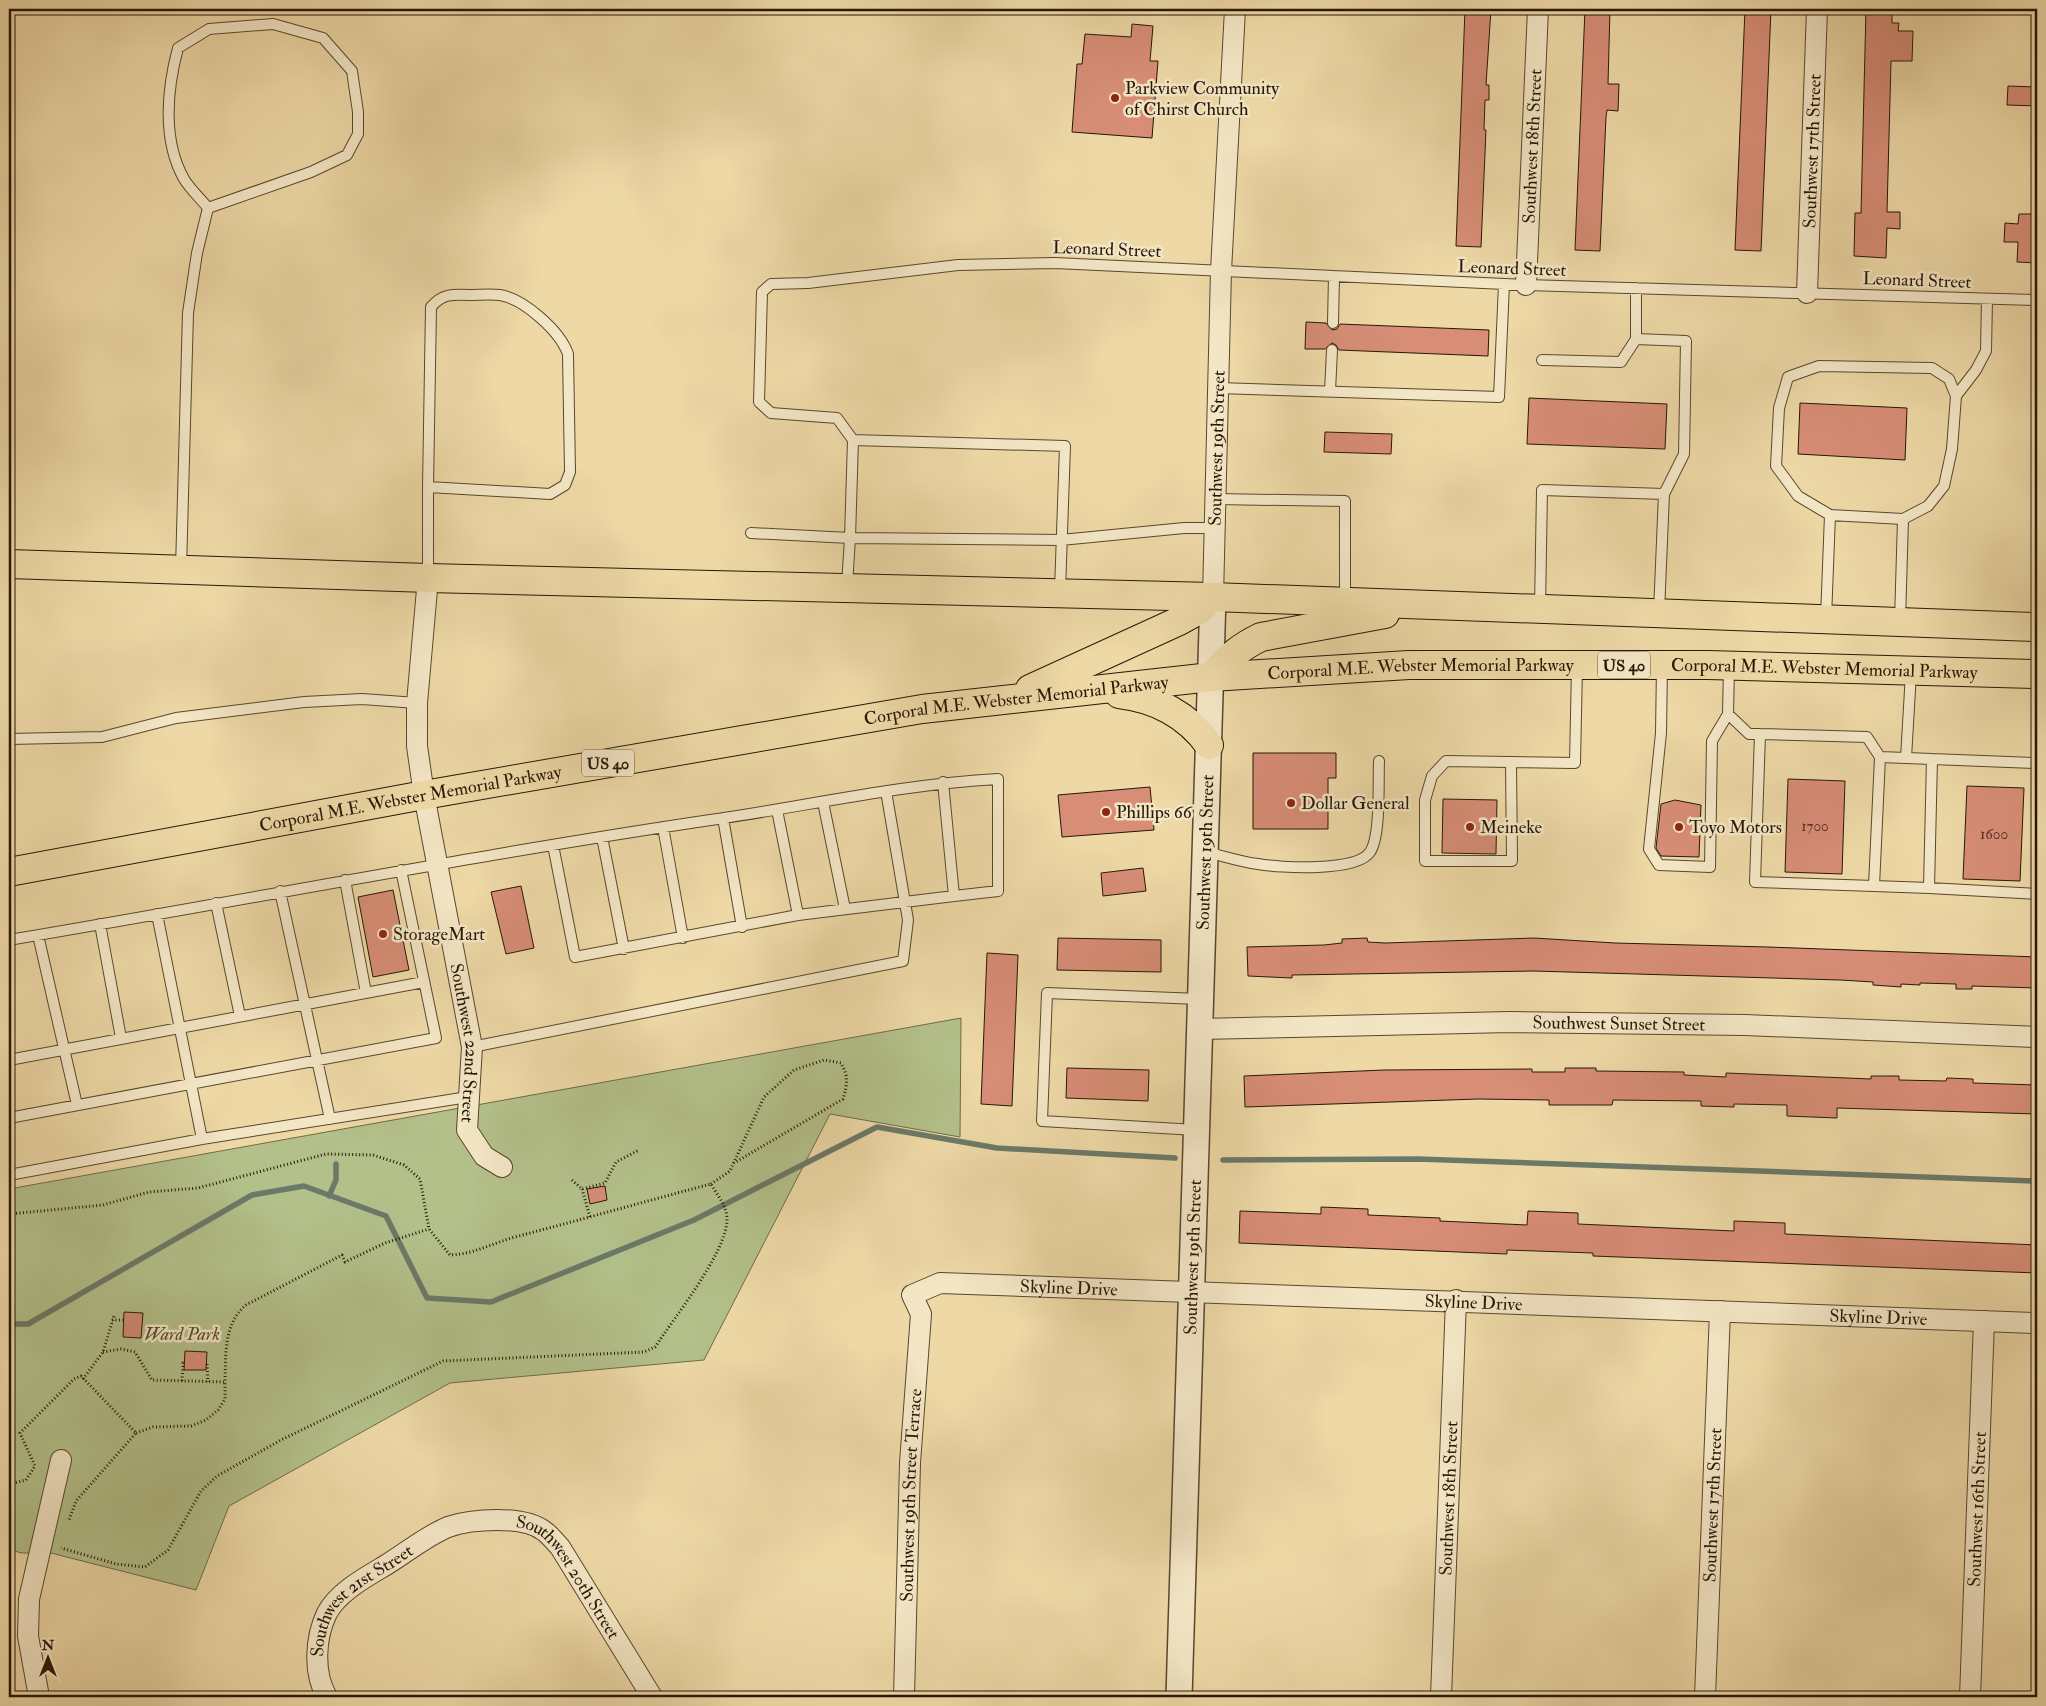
<svg xmlns="http://www.w3.org/2000/svg" width="2046" height="1706" font-family="'IM FELL Double Pica',serif">
	<style>
		.green { fill: #b3c08a; stroke: #6d6c48 }
		.lines { fill: none; stroke-linecap: round; stroke-linejoin: round }
		.stream { stroke: #6b7968; stroke-width: 5.5 }
		.building { fill: #d78d76; stroke: #271707 }
		.service-casing { stroke: #58472f; stroke-width: 12 }
		.minor-casing { stroke: #58472f; stroke-width: 22 }
		.tertiary-casing { stroke: #58472f; stroke-width: 28 }
		.primary-casing { stroke: #271707; stroke-width: 30 }
		.path { stroke: #271707; stroke-width: 3; stroke-dasharray: 1 2.5; stroke-linecap: butt }
		.service { stroke: #f3e6c5; stroke-width: 10 }
		.minor { stroke: #f3e6c5; stroke-width: 20 }
		.tertiary { stroke: #f3e6c5; stroke-width: 25 }
		.primary { stroke: #edd8a6; stroke-width: 28 }
		.poi-dot { fill: #8f2418; stroke: #f3e6c5; stroke-width: 2 }
		.labels { text-anchor: middle; stroke-width: 5; stroke-linejoin: round; paint-order: stroke }
		.number-label { font-size: 15px; fill: #533423 }
		.shield { fill: #f3e6c5; stroke: #645540; stroke-width: 1 }
		.shield-label { font-size: 16px; font-weight: bold; fill: #271707 }
		.poi-label { font-size: 18px; fill: #271707; stroke: #f3e6c5; text-anchor: start }
		.street-label { font-size: 18px; fill: #271707; stroke: #f3e6c5 }
		.park-label { font-size: 18px; font-style: italic; fill: #514a2e; stroke: #f3e6c5 }
	</style>
	<rect width="100%" height="100%" fill="#edd8a6"/>
	<filter id="stains"><feTurbulence type="fractalNoise" baseFrequency=".004" numOctaves="4"/><feColorMatrix values="0 0 0 0 .2 0 0 0 0 .09 0 0 0 0 .02 0 0 0 .5 -.17"/></filter>
	<radialGradient id="worn" r=".72"><stop offset=".6" stop-color="#630" stop-opacity="0"/><stop offset="1" stop-color="#630" stop-opacity=".3"/></radialGradient>
	<!-- green -->
	<path class="green" d="M961,1018L960,1137L830,1114L704,1360L450,1383L229,1506L196,1590L51,1553H21L9,1549V1189Z"/>
	<g class="lines">
		<!-- stream -->
		<path class="stream" d="M1223,1160L1418,1159L2037,1181
			M329,1196L336,1180V1164
			M9,1324H28L252,1195L304,1186L386,1216L427,1298L491,1302L694,1220L877,1127L997,1148L1175,1158"/>
	</g>
	<!-- building -->
	<path class="building" d="M1465,9H1491L1486,85H1489V100H1485L1484,130H1486L1481,247L1456,246Z
		M1585,9H1610L1608,84H1619L1618,111L1607,110L1606,117L1600,251L1575,250Z
		M1745,9H1771L1761,251L1735,250Z
		M1866,9H1892V23H1899L1898,31H1913L1912,61H1891L1887,212H1900V229L1887,228L1886,258L1854,256L1855,213H1861Z
		M1132,24L1153,26L1150,61H1158L1152,138L1072,132L1077,64H1082L1085,34L1131,37Z
		M2008,86L2037,87V106L2007,105Z
		M2019,214H2037V263L2017,262L2018,242H2004L2005,223L2018,224Z
		M1306,322L1326,323L1332,330L1337,329L1340,324L1489,330L1488,356L1339,350L1336,345L1332,343L1325,349H1305Z
		M1529,398L1667,404L1665,449L1527,444Z
		M1800,403L1907,408L1905,460L1798,454Z
		M1325,432L1392,434L1391,454L1324,452Z
		M1253,753H1336V778H1328V829H1253Z
		M1788,779L1845,781L1842,874L1785,872Z
		M1967,786L2024,788L2020,881L1963,879Z
		M1150,787L1154,830L1062,837L1058,795Z
		M1443,799L1497,800L1496,854L1442,853Z
		M1675,800L1701,805L1699,857L1661,856L1656,848L1661,804Z
		M1143,868L1146,891L1103,896L1101,873Z
		M521,886L534,948L506,954L491,892Z
		M393,890L409,970L373,977L358,897Z
		M1058,938L1161,940V972L1057,970Z
		M1367,938L1368,942L1385,943L1534,938L1615,943L1768,947L2037,957V988L1972,986V989H1956V984L1920,983V985L1901,984V987L1873,985V982L1840,980L1534,971L1292,975V978L1248,976L1247,947L1324,945L1342,943V939Z
		M987,953L1018,955L1012,1106L981,1104Z
		M1067,1068L1149,1070L1148,1101L1066,1098Z
		M1565,1068H1596V1071L1684,1072V1075L1726,1077V1073L1871,1079V1076H1899V1080L1946,1081L1947,1078L1973,1079V1083L2037,1085V1114L1837,1108V1118L1787,1116V1105L1734,1104V1107L1701,1106V1101L1613,1100L1612,1105H1549V1100L1478,1099L1245,1107L1244,1076L1384,1070L1532,1069V1072H1565Z
		M605,1186L607,1200L590,1204L587,1189Z
		M1321,1207L1368,1209V1215L1440,1218V1221L1527,1225L1528,1211L1578,1213V1224L1734,1231V1221L1785,1223V1234L2037,1245V1273L1593,1256V1253L1507,1250V1254L1239,1243L1240,1211L1321,1214Z
		M124,1312L143,1313L141,1338L123,1337Z
		M185,1351L207,1352L206,1370H184Z"/>
	<g class="lines">
		<!-- service casing -->
		<g class="service-casing">
			<path id="service" d="M1636,288V339L1686,341L1684,454L1664,494
				M1333,323L1334,276
				M1542,360L1621,362L1636,339
				M1218,388L1499,397L1504,284
				M1330,391L1332,350
				M853,440L837,418L771,413L759,402L762,292L771,284L808,283L958,265L1055,263L1526,285L2037,300
				M1215,499L1345,501V601
				M1830,515L1798,496L1776,466L1779,408L1788,377L1819,366L1932,368L1949,379L1956,396
				M1903,519L1928,506L1944,486L1952,449L1956,396L1976,370L1986,351L1987,299
				M751,533L850,538L853,440L1065,446L1060,591
				M181,569L188,313L197,253L208,208C201,199 190,189 184,179C162,140 167,89 178,48L209,29L273,24L323,38L352,71L358,112V134L347,155L311,172L208,208
				M428,577V487L550,494L565,485L570,472L568,354C560,331 524,299 500,295C490,294 479,295 469,295C452,294 442,294 431,307L428,487
				M847,586L850,538L1061,540L1184,528H1215
				M1540,608L1542,490L1664,494L1659,612
				M1826,618L1830,515L1903,519L1900,621
				M1662,666L1661,733L1649,849L1659,865L1710,867L1712,741L1728,714L1729,667
				M1728,714L1749,734H1760L1867,737L1880,757L1874,886L1755,882L1760,734
				M9,739L102,737L176,718L304,702L362,699L417,703
				M1880,757L1906,758L1911,673
				M1932,759L2037,763
				M1511,762L1512,861H1425V800L1432,776L1446,761L1575,763L1577,666
				M823,802L845,909
				M777,810L798,915
				M723,818L742,927
				M663,827L683,938
				M602,837L624,949
				M553,845L575,957L798,915L954,896
				M1206,852C1223,856 1241,862 1258,864C1280,868 1357,872 1370,852C1381,836 1378,782 1379,761
				M345,880L366,993
				M1874,886L1929,888L1932,759L1906,758
				M1929,888L2037,894
				M280,891L330,1119
				M216,903L240,1016
				M157,914L202,1139
				M100,924L121,1038
				M38,935L77,1105
				M9,940C247,900 485,853 724,818C816,804 906,784 998,779V891L954,896L943,782
				M472,1047L903,961L908,920L886,791
				M9,1060L424,982
				M9,1118L436,1038L401,870
				M1196,1130L1042,1121L1047,993L1200,999
				M9,1175L202,1139L468,1097"/>
		</g>
		<!-- minor casing -->
		<g class="minor-casing">
			<g id="minor">
				<path id="s1" d="M1526,285L1538,9"/>
				<path id="s2" d="M1807,293L1817,9"/>
				<path id="s3" d="M428,578L417,703V746L424,795L472,1047L467,1130L484,1156L502,1167"/>
				<path id="s4" d="M1213,597L1221,271L1235,9"/>
				<path id="s5" d="M1200,1029L1510,1022L1745,1025L2037,1037"/>
				<path d="M39,1697L28,1636L29,1599L61,1460"/>
				<path id="s6" d="M327,1697C313,1673 315,1638 327,1613C338,1592 366,1577 386,1565C404,1554 428,1535 448,1527C471,1519 523,1515 544,1531C550,1535 555,1542 560,1547L652,1697"/>
				<path id="s7" d="M904,1697L910,1463L921,1314L912,1295L940,1283L2037,1323"/>
				<path id="s8" d="M1441,1697L1456,1300"/>
				<path id="s9" d="M1705,1697L1720,1311"/>
				<path id="s10" d="M1970,1697L1984,1321"/>
			</g>
		</g>
		<!-- tertiary casing -->
		<g class="tertiary-casing">
			<g id="tertiary">
				<path id="s11" d="M1179,1697L1213,597"/>
			</g>
		</g>
		<!-- primary casing -->
		<g class="primary-casing">
			<g id="primary">
				<path d="M9,564L428,578L1213,597L2037,627"/>
				<path d="M1211,677C1226,659 1240,647 1261,637L1385,614"/>
				<path d="M1030,689L1179,621L1199,610L1213,597"/>
				<path d="M1119,694C1155,698 1188,715 1209,745"/>
				<path id="s12" d="M9,872L424,795L922,709L1211,677L1409,665H1708L2037,674"/>
			</g>
		</g>
		<!-- path -->
		<path class="path" d="M572,1180L582,1189L605,1183L616,1162L639,1150
			M711,1184L730,1171L764,1097L794,1070L824,1060L841,1063C849,1077 847,1085 843,1099L734,1163
			M582,1189L590,1217
			M9,1214L103,1205L149,1192L198,1188L326,1154L373,1155L404,1165L420,1179L429,1229L450,1255C476,1254 494,1242 519,1236C583,1219 647,1201 711,1184C717,1195 727,1206 727,1219C727,1252 674,1318 655,1347L644,1352L443,1361L281,1440L217,1476L201,1491L168,1550L145,1567L116,1564L61,1548
			M112,1320H124
			M103,1352L121,1349L135,1352L152,1380L225,1382C226,1356 223,1324 246,1305L342,1255L345,1262L385,1243L429,1229
			M207,1364L208,1382
			M83,1379L103,1352L114,1316
			M182,1381L183,1363H185
			M136,1433L153,1427L191,1426L206,1420L218,1410L225,1399V1383
			M9,1484L26,1480L35,1466L20,1433L74,1379L81,1376L136,1433L76,1501L69,1520"/>
		<!-- service -->
		<use href="#service" class="service"/>
		<!-- minor -->
		<use href="#minor" class="minor"/>
		<!-- tertiary -->
		<use href="#tertiary" class="tertiary"/>
		<!-- primary -->
		<use href="#primary" class="primary"/>
	</g>
	<!-- markers -->
	<g class="poi-dot">
		<circle cx="1115" cy="98" r="5"/>
		<circle cx="1291" cy="803" r="5"/>
		<circle cx="1106" cy="812" r="5"/>
		<circle cx="1470" cy="827" r="5"/>
		<circle cx="1679" cy="827" r="5"/>
		<circle cx="383" cy="934" r="5"/>
	</g>
	<g class="labels">
		<!-- number labels -->
		<g class="number-label">
			<text x="1815" y="831">1700</text>
			<text x="1994" y="839">1600</text>
		</g>
		<!-- shield labels -->
		<g class="shield">
			<rect x="1598" y="651.5" width="52" height="27" rx="4"/>
			<rect x="582" y="749.5" width="52" height="27" rx="4"/>
		</g>
		<g class="shield-label">
			<text x="1624" y="671">US 40</text>
			<text x="608" y="769">US 40</text>
		</g>
		<!-- poi labels -->
		<g class="poi-label">
			<text x="1125" y="94">Parkview Community<tspan x="1125" dy="21">of Chirst Church</tspan></text>
			<text x="1301" y="809">Dollar General</text>
			<text x="1116" y="818">Phillips 66</text>
			<text x="1480" y="833">Meineke</text>
			<text x="1689" y="833">Toyo Motors</text>
			<text x="393" y="940">StorageMart</text>
		</g>
		<!-- street labels -->
		<g class="street-label">
			<text dy="6" stroke="none"><textPath href="#s1" startOffset="139">Southwest 18th Street</textPath></text>
			<text dy="6" stroke="none"><textPath href="#s2" startOffset="142">Southwest 17th Street</textPath></text>
			<text transform="translate(1107 249) rotate(2)" y="6">Leonard Street</text>
			<text transform="translate(1512 268) rotate(2)" y="6">Leonard Street</text>
			<text transform="translate(1917 280) rotate(2)" y="6">Leonard Street</text>
			<text dy="6" stroke="none"><textPath href="#s4" startOffset="149">Southwest 19th Street</textPath></text>
			<text dy="6" stroke="none"><textPath href="#s12" startOffset="1832">Corporal M.E. Webster Memorial Parkway</textPath></text>
			<text dy="6" stroke="none"><textPath href="#s12" startOffset="1428">Corporal M.E. Webster Memorial Parkway</textPath></text>
			<text dy="6" stroke="none"><textPath href="#s12" startOffset="1022">Corporal M.E. Webster Memorial Parkway</textPath></text>
			<text dy="6" stroke="none"><textPath href="#s12" startOffset="408">Corporal M.E. Webster Memorial Parkway</textPath></text>
			<text dy="6" stroke="none"><textPath href="#s11" startOffset="845">Southwest 19th Street</textPath></text>
			<text dy="6" stroke="none"><textPath href="#s5" startOffset="419">Southwest Sunset Street</textPath></text>
			<text dy="6" stroke="none"><textPath href="#s3" startOffset="470">Southwest 22nd Street</textPath></text>
			<text dy="6" stroke="none"><textPath href="#s11" startOffset="440">Southwest 19th Street</textPath></text>
			<text dy="6" stroke="none"><textPath href="#s7" startOffset="564">Skyline Drive</textPath></text>
			<text dy="6" stroke="none"><textPath href="#s7" startOffset="969">Skyline Drive</textPath></text>
			<text dy="6" stroke="none"><textPath href="#s7" startOffset="1374">Skyline Drive</textPath></text>
			<text dy="6" stroke="none"><textPath href="#s7" startOffset="202">Southwest 19th Street Terrace</textPath></text>
			<text dy="6" stroke="none"><textPath href="#s8" startOffset="199">Southwest 18th Street</textPath></text>
			<text dy="6" stroke="none"><textPath href="#s9" startOffset="192">Southwest 17th Street</textPath></text>
			<text dy="6" stroke="none"><textPath href="#s10" startOffset="188">Southwest 16th Street</textPath></text>
			<text dy="6" stroke="none"><textPath href="#s6" startOffset="385">Southwest 20th Street</textPath></text>
			<text dy="6" stroke="none"><textPath href="#s6" startOffset="118">Southwest 21st Street</textPath></text>
		</g>
		<!-- park labels -->
		<g class="park-label">
			<text x="182" y="1340">Ward Park</text>
		</g>
	</g>
	<!-- margin -->
	<rect width="2046" height="1706" fill="none" stroke="#edd8a6" stroke-width="30"/>
	<rect x="10" y="10" width="2026" height="1686" fill="none" stroke="#271707" stroke-width="2.5"/>
	<rect x="15" y="15" width="2016" height="1676" fill="none" stroke="#271707"/>
	<!-- north arrow -->
	<g transform="translate(48 1658)" stroke="#f3e6c5" stroke-width="4" paint-order="stroke">
	<path d="M0-4L9 19L0 12L-9 19Z" fill="#271707"/>
	<text y="-8" font-size="14" font-weight="bold" text-anchor="middle" fill="#271707">N</text>
	</g>
	<rect width="100%" height="100%" filter="url(#stains)"/>
	<rect width="100%" height="100%" fill="url(#worn)"/>
</svg>
